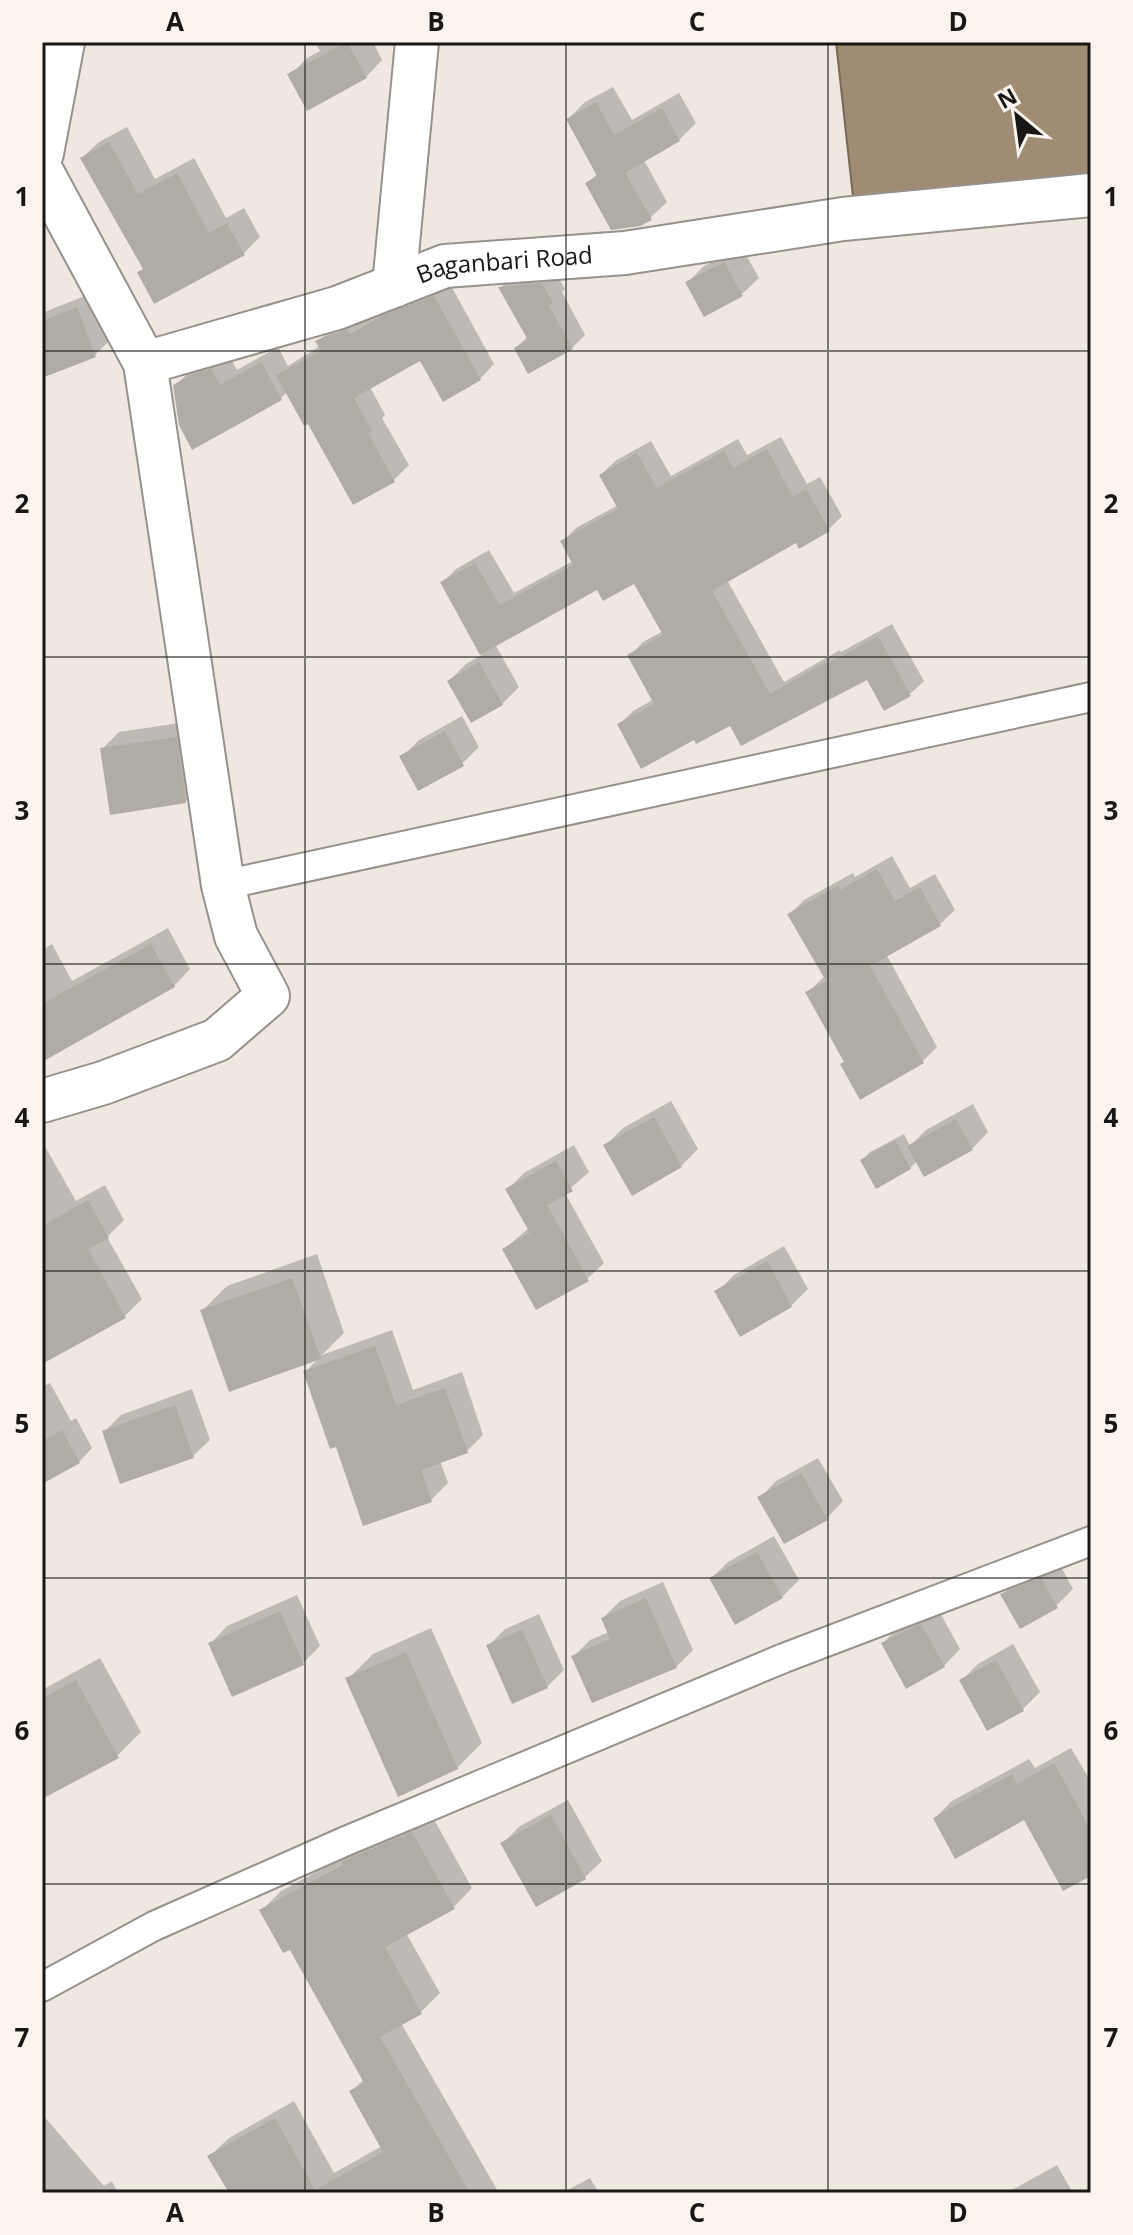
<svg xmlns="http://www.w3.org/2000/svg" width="1133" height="2235" font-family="'Open Sans',sans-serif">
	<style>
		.water { fill: #a08b75; stroke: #786858; stroke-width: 2 }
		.shadow { fill: #0003 }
		.building { fill: #b1aba5 }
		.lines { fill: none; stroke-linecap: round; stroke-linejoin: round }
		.street-casing { stroke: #97918b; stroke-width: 32 }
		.secondary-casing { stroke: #97918b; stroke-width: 46 }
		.street { stroke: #fff; stroke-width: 28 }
		.secondary { stroke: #fff; stroke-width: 42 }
		.grid { fill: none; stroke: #191715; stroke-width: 2; stroke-opacity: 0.55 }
		.labels { text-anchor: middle; stroke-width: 7; stroke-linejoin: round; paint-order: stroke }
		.street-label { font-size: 24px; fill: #191715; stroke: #fcf5ef }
		.neatline { fill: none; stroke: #191715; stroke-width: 3 }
		.grid-label { font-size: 26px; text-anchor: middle; font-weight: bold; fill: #191715 }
	</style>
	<rect width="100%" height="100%" fill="#eee8e1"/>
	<!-- water -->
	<path class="water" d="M836,42H1091V188L855,215Z"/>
	<!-- shadow -->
	<path class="shadow" d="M315,42H373L382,60L366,77L290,75L307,58L320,51Z
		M613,87L632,120L679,93L696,123L679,140L644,160L667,202L650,218L588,183L598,173L568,119L585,102Z
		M127,127L155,179L194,158L226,218L244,208L260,237L243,254L139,273L144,268L82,158L99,142Z
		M741,246L759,278L742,294L687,283L704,266Z
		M555,271L565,289L562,292L585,335L572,348H516L528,336L501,287L515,274Z
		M449,282L494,364L480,379L421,359L370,387L385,415L382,418L409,465L394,480L309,421L288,391L280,399L175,386L192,369L228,353L237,370L278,347L288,366L320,346L318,342L333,327L362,316L365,321L401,301Z
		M92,293L110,340L95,355L42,376V313Z
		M781,437L807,484L820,477L842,516L828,530L796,540L727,580L784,682L840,650L841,652L892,624L924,681L910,694L885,708L868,678L694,737L619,725L633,711L654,699L630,655L643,642L663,631L635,581L598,587L495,644L519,687L502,704L449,681L466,664L482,655L442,583L456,569L489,550L514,593L573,561L562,542L576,528L618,505L601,475L615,461L651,441L671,476L738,439L747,455Z
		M462,716L479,747L462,764L402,757L419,740Z
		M193,721L202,784L186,801L102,749L119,732Z
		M892,856L910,888L935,874L955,910L940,924L886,954L937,1047L923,1061H846L808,992L825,976L790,914L804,900L853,873L855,877Z
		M168,928L190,969L174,986L42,1059V950L52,944L72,981Z
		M671,1101L698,1149L681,1166L606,1145L623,1128Z
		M973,1104L988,1132L972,1149L917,1161L910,1168L862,1160L870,1152L904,1134L910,1146L926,1130Z
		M42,1141L76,1201L105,1185L124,1220L107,1237L142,1299L125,1316L42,1362Z
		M574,1145L589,1172L565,1193L604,1263L587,1279L504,1249L529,1228L508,1189L524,1173Z
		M784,1246L808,1289L791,1306L717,1292L734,1275Z
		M317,1254L344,1333L322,1355L392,1330L413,1390L462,1372L483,1435L467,1451L440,1461L448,1483L431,1500L337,1445L305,1372L319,1358L202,1311L227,1286Z
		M50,1383L71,1421L76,1418L92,1448L79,1462L42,1482V1387Z
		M192,1389L210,1440L193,1456L104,1432L121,1415Z
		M818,1458L843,1501L827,1518L760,1498L776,1481Z
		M774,1536L799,1580L782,1597L711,1579L728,1562Z
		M1059,1563L1073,1589L1056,1606L1003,1594L1019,1577Z
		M663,1582L693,1650L676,1667L573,1657L590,1640L609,1632L603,1618L620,1601Z
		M297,1595L320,1646L303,1663L211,1643L227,1626Z
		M938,1609L960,1649L944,1666L883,1643L900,1626Z
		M539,1614L564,1670L547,1687L488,1646L505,1629Z
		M431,1628L482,1743L457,1768L348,1679L373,1654Z
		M1013,1644L1040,1692L1023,1709L962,1680L978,1664Z
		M100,1658L141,1732L117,1756L42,1797V1690Z
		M1071,1748L1091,1782V1874L1024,1818H935L952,1801L1029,1759L1035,1768Z
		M568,1800L602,1861L585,1877L503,1843L520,1826Z
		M431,1814L472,1888L454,1907L406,1933L440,1993L421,2012L401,2023L499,2193H231L210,2156L229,2138L294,2101L334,2173L382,2146L352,2091L364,2079L290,1947L262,1910L281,1891L355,1851Z
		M42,2114L104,2186L112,2181L118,2193H42Z
		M1057,2165L1073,2193H1008L1010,2191Z
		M590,2178L599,2193H562Z"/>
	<!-- building -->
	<path class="building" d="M347,42L367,78L307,111L287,74Z
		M596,102L614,135L662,108L680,141L625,173L652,220L640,226L611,230L585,183L597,176L566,119Z
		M109,142L138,194L177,173L209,233L227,223L245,255L154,304L137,272L143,269L80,158Z
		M724,262L743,296L704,317L685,282Z
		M542,283L553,303L549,306L573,349L528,374L514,348L528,340L498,287Z
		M434,296L481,380L443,402L420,361L354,398L372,431L368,433L395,482L353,505L308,424L304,426L276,375L321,351L315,341L324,337L347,330L350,334L384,315Z
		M77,307L96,357L42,378V321Z
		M261,362L282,400L192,450L179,425L173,385L193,374L211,369L220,385Z
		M767,449L793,497L806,489L830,531L799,549L796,543L712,591L770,694L826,662L827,664L878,636L911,696L884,711L867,680L741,746L730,726L696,744L694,740L641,769L617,724L654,704L627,655L663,635L634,584L603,601L597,590L480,655L440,582L475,563L500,605L573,565L560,541L618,509L599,475L637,453L657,488L724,451L733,468Z
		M479,662L503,705L471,723L447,681Z
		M445,731L464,766L418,791L399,756Z
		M177,737L186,803L110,815L100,748Z
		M877,869L895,901L920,887L941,926L870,966L924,1063L860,1100L840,1064L844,1062L805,992L826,981L787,914L838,886L840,890Z
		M151,944L175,987L42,1062V1004Z
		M654,1117L682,1167L632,1196L603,1145Z
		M956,1119L973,1150L924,1177L907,1146Z
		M895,1140L911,1169L876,1189L860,1160Z
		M556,1161L573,1191L547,1205L589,1281L536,1310L502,1249L530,1233L505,1189Z
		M88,1200L109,1238L88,1249L126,1318L42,1364V1226Z
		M767,1261L792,1307L740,1337L714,1291Z
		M292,1278L321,1359L229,1392L200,1310Z
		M375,1346L396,1405L445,1388L468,1453L421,1470L432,1502L363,1526L336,1447L330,1449L303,1371Z
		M175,1405L194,1458L120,1484L102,1431Z
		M62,1430L80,1463L42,1484V1441Z
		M801,1473L828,1520L784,1544L757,1497Z
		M757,1552L783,1598L735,1625L709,1578Z
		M1041,1578L1058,1608L1020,1629L1000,1594Z
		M646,1598L677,1668L592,1703L571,1656L610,1639L601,1618Z
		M280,1611L304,1665L232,1697L208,1643Z
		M921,1624L945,1667L906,1689L881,1643Z
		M522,1630L548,1688L512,1704L486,1645Z
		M406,1652L458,1769L398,1797L345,1678Z
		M996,1660L1024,1711L987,1731L959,1680Z
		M76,1680L119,1758L42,1799V1699Z
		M1054,1763L1091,1830V1876L1063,1891L1024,1820L955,1859L933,1818L1012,1774L1017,1784Z
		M551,1815L586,1879L536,1907L500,1843Z
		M412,1832L455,1909L385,1947L422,2014L380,2037L470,2193H229L207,2156L275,2118L315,2190L383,2152L349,2091L364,2083L290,1950L283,1953L259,1910L343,1865L341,1862Z"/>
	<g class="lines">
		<!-- street casing -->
		<g class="street-casing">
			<path id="street" d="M223,885L1091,697
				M42,1987L154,1926L346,1841L784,1658L1091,1541"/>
		</g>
		<!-- secondary casing -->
		<g class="secondary-casing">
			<g id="secondary">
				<path d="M42,153L63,42"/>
				<path id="s1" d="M42,172L145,363L337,308L445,266L625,253L843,219L1091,195"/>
				<path d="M394,286L417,42"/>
				<path d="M42,1101L103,1083L217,1040L268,996L236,936L223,885L145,363"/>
			</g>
		</g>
		<!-- street -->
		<use href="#street" class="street"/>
		<!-- secondary -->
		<use href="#secondary" class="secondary"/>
	</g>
	<!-- grid -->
	<path class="grid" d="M305,42V2193M566,42V2193M828,42V2193M42,351H1091M42,657H1091M42,964H1091M42,1271H1091M42,1578H1091M42,1884H1091"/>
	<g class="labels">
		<!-- street labels -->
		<g class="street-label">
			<text dy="8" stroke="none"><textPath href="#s1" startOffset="592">Baganbari Road</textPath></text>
		</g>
	</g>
	<!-- border -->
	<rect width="1133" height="2235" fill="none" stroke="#fcf5ef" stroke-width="88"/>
	<!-- north arrow -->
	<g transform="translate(1017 116) rotate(331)" stroke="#fcf5ef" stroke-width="6" paint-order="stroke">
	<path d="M0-6L14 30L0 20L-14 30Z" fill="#191715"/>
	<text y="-12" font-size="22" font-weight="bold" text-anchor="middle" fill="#191715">N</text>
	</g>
	<rect x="44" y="44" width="1045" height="2147" class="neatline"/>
	<g class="grid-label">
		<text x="175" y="31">A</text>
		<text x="436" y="31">B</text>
		<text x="697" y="31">C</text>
		<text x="958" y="31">D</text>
		<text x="22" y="206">1</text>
		<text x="1111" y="206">1</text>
		<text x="22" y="513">2</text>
		<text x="1111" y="513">2</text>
		<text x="22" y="820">3</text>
		<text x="1111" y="820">3</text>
		<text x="22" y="1127">4</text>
		<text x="1111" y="1127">4</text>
		<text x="22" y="1433">5</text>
		<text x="1111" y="1433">5</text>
		<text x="22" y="1740">6</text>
		<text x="1111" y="1740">6</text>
		<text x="22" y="2047">7</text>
		<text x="1111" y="2047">7</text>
		<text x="175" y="2222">A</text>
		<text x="436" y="2222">B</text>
		<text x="697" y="2222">C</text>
		<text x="958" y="2222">D</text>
	</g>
</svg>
